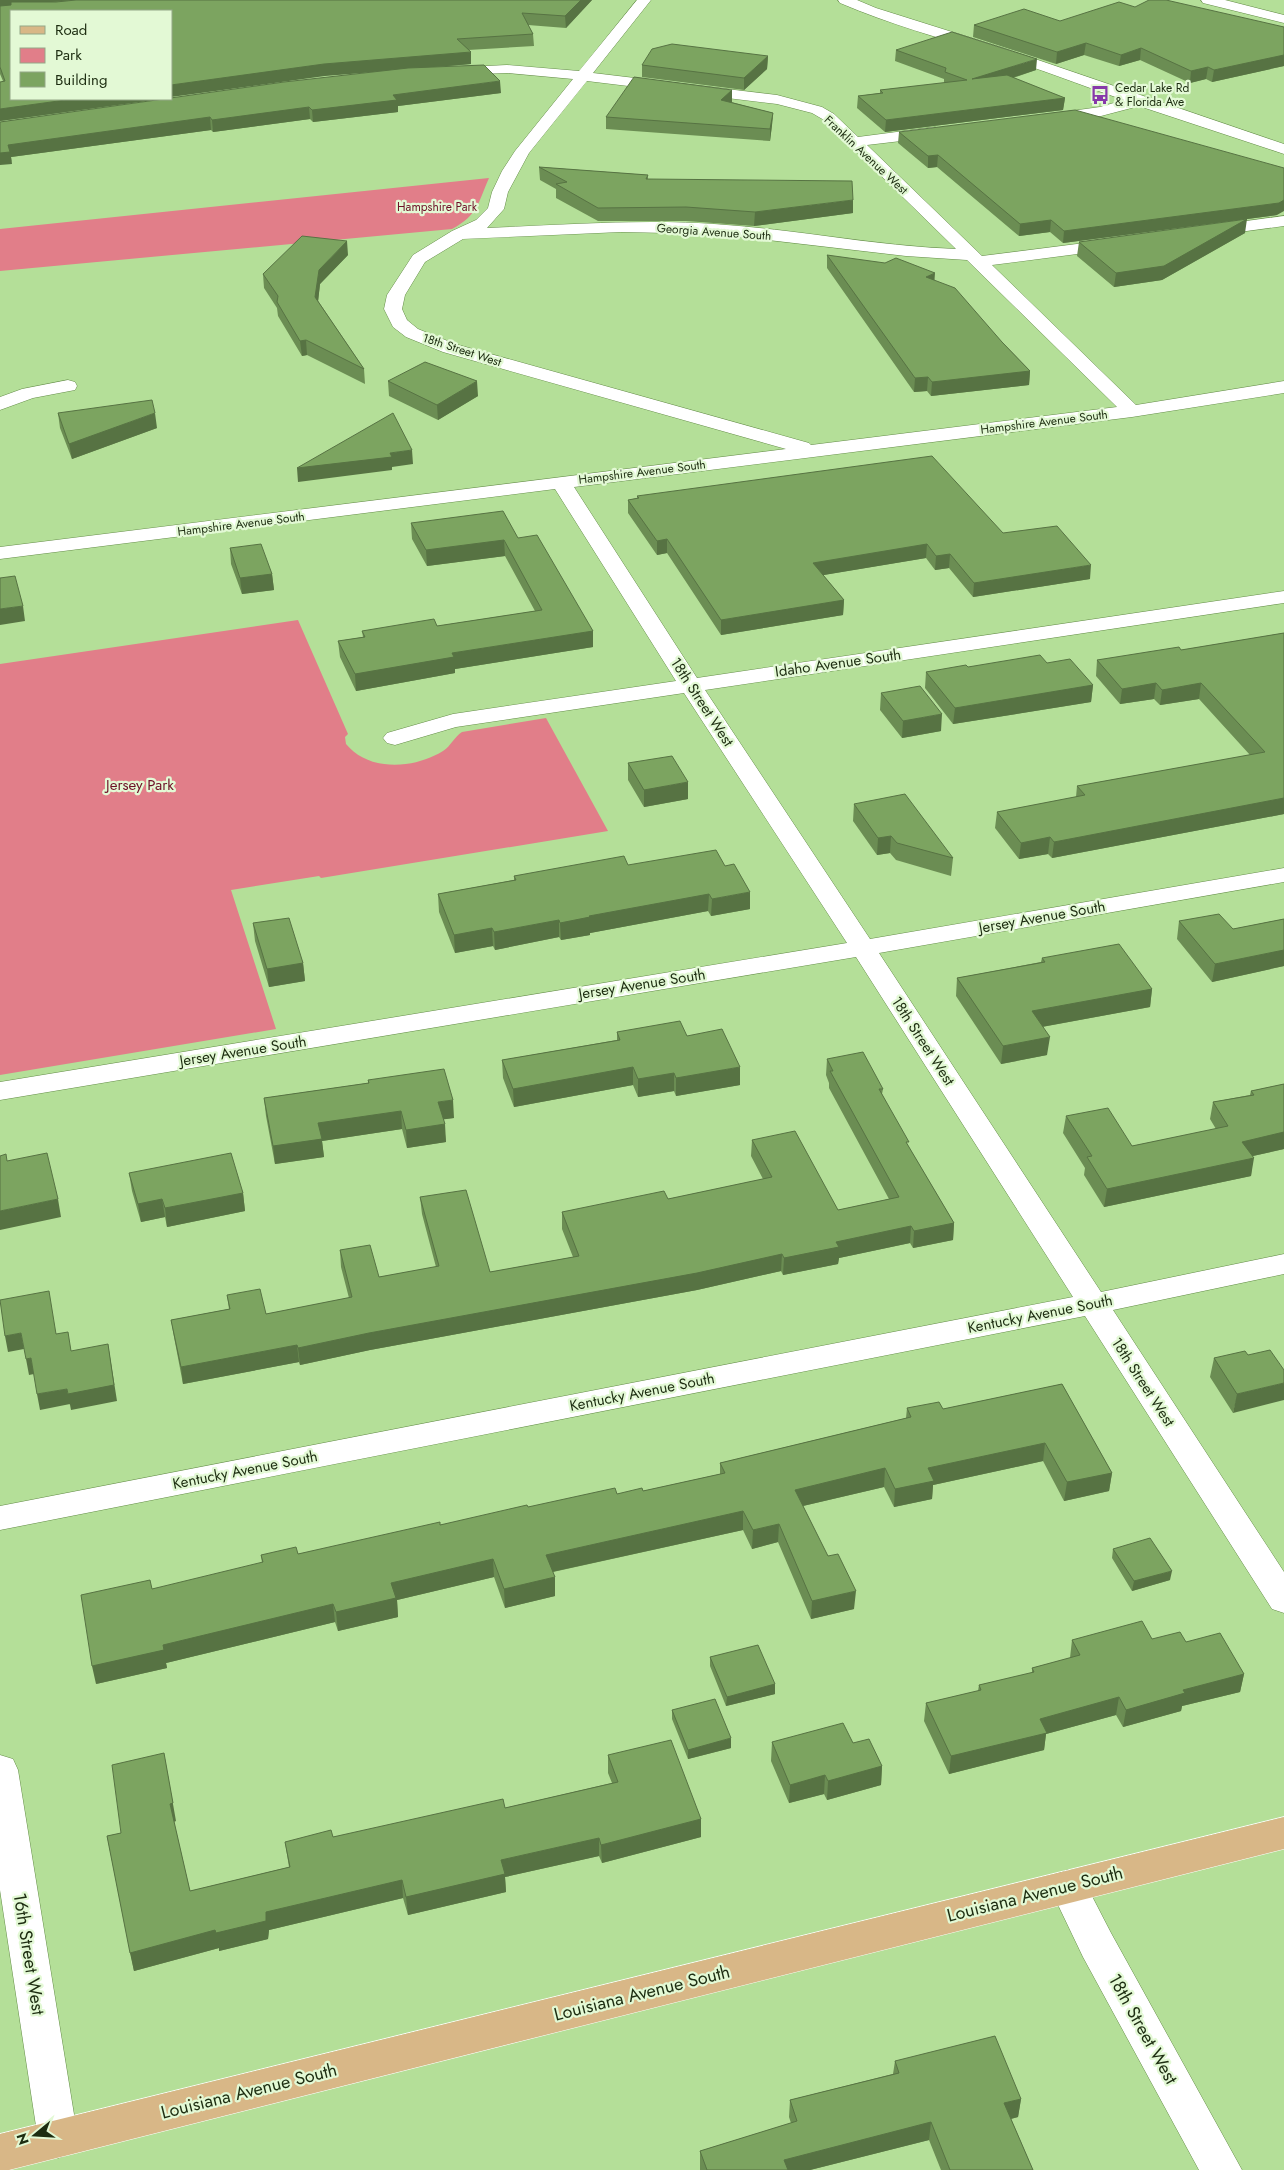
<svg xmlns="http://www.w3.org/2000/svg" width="1284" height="2170" font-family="Jost,sans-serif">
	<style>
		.green { fill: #e17e89 }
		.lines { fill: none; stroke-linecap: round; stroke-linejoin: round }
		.minor-casing { stroke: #648c48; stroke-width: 1 }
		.major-casing { stroke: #fff; stroke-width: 1 }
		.minor { fill: #fff; fill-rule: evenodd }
		.major { fill: #d8b787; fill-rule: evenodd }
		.wall { fill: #6b8d53 }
		.shaded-wall { fill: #577343 }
		.building { fill: #7ca460; stroke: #577343 }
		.labels { text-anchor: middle; stroke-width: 4.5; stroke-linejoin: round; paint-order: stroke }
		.far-poi-label { font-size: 12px; fill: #1d2d11; stroke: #e3f9d5; text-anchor: start }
		.far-street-label { font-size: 12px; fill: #1d2d11; stroke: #e3f9d5 }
		.far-park-label { font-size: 12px; fill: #6d1027; stroke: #e3f9d5 }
		.street-label { font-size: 15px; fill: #1d2d11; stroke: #e3f9d5 }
		.park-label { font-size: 15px; fill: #6d1027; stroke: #e3f9d5 }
		.near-street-label { font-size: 18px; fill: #1d2d11; stroke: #e3f9d5 }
	</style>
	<rect width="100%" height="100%" fill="#b4df98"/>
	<!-- green -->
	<path class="green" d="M489,178C478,203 478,215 452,229L0,271V229Z
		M298,620L348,734L345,737L346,744C369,772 414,769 443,751C451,746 454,737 462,732L546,718L608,831L321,878L319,876L231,890L276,1029L0,1075V664Z"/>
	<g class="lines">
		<!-- minor casing -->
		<g class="minor-casing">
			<path id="minor" d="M637,0H651L593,73L777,95L822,107L834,114L858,137L935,127L940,129L943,132L940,135L935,137L867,145L982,256L1116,239L1122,240L1124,244L1122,248L1116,249L992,265L1136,405L1284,381V393L1132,417L574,487L697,678L1284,591V603L705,690L870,939L1284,868V882L879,953L1101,1292L1284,1254V1274L1113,1310L1284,1572V1613L1272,1609L1085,1316L0,1530V1506L1073,1297L856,957L0,1100V1082L847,943L684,693L456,727L395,745L387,743L383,738L387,733L453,714L676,681L555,489L0,559V547L786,449L443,352L406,337L393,327L384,309L387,295L413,255L452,231L476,220L488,208L492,192L502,171L515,151L573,79L507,73L450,75L445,74L443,71L445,68L507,65L579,71ZM587,81L777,104L812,113L824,120L956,249C875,246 795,229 714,224C638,219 563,225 487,228L504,209L508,192L529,153ZM621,232L716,234L906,256L967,260L1117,407L811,445L809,443L455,344L418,329L407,320L402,309L405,295L425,262L463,239Z
				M838,0H857L876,8L1003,48L1284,144V154L1139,106L1101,116L1047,123L1042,121L1039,118L1042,115L1100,107L1124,100C1080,85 1036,67 991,54C940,38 889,24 840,3Z
				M1201,0H1225L1284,15V23L1203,3Z
				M1284,216V226L1210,236L1204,235L1202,231L1204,227L1210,226Z
				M68,380L75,382L77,386L75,390L33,398L0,410V397L22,389Z
				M0,1755L13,1759L18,1770L78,2139L72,2153L58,2158L44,2153L38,2139L0,1890Z
				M1068,1870L1081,1875L1111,1933L1242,2170H1199L1083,1957L1049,1886L1055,1875Z"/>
		</g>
		<!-- major casing -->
		<g class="major-casing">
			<path id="major" d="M1284,1817V1849L9,2170H0V2134Z"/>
		</g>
		<!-- minor -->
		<use href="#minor" class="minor"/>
		<!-- major -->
		<use href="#major" class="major"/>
	</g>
	<!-- wall -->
	<path class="wall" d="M0,0H592L566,28L528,25L533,34L534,46L468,50L471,64L428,68L501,93L398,106V112L313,122L310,119L213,132L211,130L11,157L12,164L0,122L383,71L11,99H161L0,121L3,81L0,74Z
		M1135,7L1284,27V66L1212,82L1206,79L1190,83L1140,60L1119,66L1084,55L1056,64L973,37L974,25L1060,21Z
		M896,50L1036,70L1013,78L1065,98L1063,110L885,132L857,108L858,96L880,93V90L944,83V79L895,61Z
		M768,56L767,69L744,90L642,77V65Z
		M732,90V102H731L773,113L772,125L770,141L606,129V117Z
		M899,132L1277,215L1063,243L1050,232L1019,236L937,167L928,168L898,143Z
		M539,167L648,175V179L853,213L754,226L686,221H598L556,198V189L540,180Z
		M1245,233L1162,280L1114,287L1077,256L1079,242Z
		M348,255L320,284L318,301L364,369L365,384L307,355L302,356L278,316L277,308L264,288L263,274Z
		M827,255L935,281L1002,342L1030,371L1029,385L931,396L927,391L914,392L827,268Z
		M388,381L478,396L438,420L389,396Z
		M58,413L157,428L72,459L60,428Z
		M637,496L1003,533L1090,579L973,597L949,568L935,570L926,558L823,575L844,600L843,615L721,635L667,553L657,555L628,513V500L637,498Z
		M411,523L518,538L593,631V647L455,669V673L356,691L340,657L338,641L363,637L362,631L437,626L535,611L505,556L427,566L412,539Z
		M230,548L272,574L274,590L242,594L231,564Z
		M1284,633V814L1052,858L1048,854L1019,859L995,828L997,812L1076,797L1077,786L1250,755L1199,699L1160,705L1154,699L1120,704L1096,676L1097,660L1181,650Z
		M1047,663L1093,685L1091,702L953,724L925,688L926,672L968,667Z
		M881,693L941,731L902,738L880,710Z
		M628,763L688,799L644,807L628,780Z
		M854,804L953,858L951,876L896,860L890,853L877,855L853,821Z
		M628,865L750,909L711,916L708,911L590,933V935L561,940L559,937L495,950L493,946L455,953L439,912L438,894L514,880V876Z
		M1284,919V966L1212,982L1177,939L1179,921L1233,929Z
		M253,923L303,963L305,981L269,987L255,941Z
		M1042,958L1152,989L1150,1007L1042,1027L1047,1055L1001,1064L956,996L957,978L1041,962Z
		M617,1032L687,1036L740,1085L676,1096L674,1091L638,1097L633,1085L514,1107L503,1078L502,1060L617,1040Z
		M827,1059L883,1089L882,1094L908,1146L954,1223L953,1240L913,1248L910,1243L839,1258L838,1264L783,1275L781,1271L697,1290L370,1350L300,1365L299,1362L183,1384L174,1337L171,1320L229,1309L227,1295L266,1314L349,1298L341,1267L340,1250L379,1277L436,1267L422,1214L420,1197L490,1272L573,1257L562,1229V1212L668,1199L763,1179L751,1156L752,1140L838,1210L889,1199L829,1088V1083L826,1075Z
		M368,1080L454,1118L443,1119L446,1142L407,1148L402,1129L322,1141L324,1157L275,1164L266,1116L264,1098L368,1083Z
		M1284,1084V1149L1253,1156L1251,1176L1104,1207L1084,1175L1085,1168L1063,1133L1066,1116L1132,1146L1216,1129L1210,1119L1213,1102L1250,1095L1251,1091Z
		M129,1173L243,1193L245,1211L167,1227L165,1217L141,1222L132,1191Z
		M1248,1355L1233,1413L1210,1377L1214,1358Z
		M1062,1384L1112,1473L1109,1491L1064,1501L1043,1461L933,1485L932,1499L894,1507L884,1487L803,1506L854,1609L811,1619L778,1542L752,1549L743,1530L553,1572L555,1596L505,1608L494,1577L397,1600L398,1617L338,1631L335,1622L166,1663L167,1668L96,1684L262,1563L261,1555L298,1554L528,1507L617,1494L643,1491L720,1474V1463L906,1418L907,1408L943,1409Z
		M1113,1549L1170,1580L1132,1591L1112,1558Z
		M1152,1639L1186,1642L1244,1674L1240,1692L1182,1706L1181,1711L1123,1727L1116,1715L1046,1734L1044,1750L949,1774L924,1721L926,1703L978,1691L979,1685L1032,1673V1668L1070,1658L1072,1640Z
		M710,1657L775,1684V1694L726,1706L710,1666Z
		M672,1710L731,1748L688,1759L672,1719Z
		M772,1742L853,1743L882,1766L881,1785L827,1800L824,1794L789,1803L771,1761Z
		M608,1755L701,1819V1837L602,1863L599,1856L505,1877L506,1892L408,1915L403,1898L269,1930L268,1939L219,1951V1948L134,1971L107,1836L176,1821L174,1822L190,1891L289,1867L285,1842L333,1837L505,1808L612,1783L608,1773Z
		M895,2061L1021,2099L1018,2117L1011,2119L1033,2170H941L929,2140L810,2170H700V2151L791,2123L789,2117L790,2100L893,2074Z"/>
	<!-- shaded-wall -->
	<path class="shaded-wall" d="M0,0H72L0,7Z
		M581,0H592L566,28L565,16Z
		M1086,43L1084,55L1056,64L1057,52Z
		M1141,48L1140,60L1119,66L1121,55Z
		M471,52V64L325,76L171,97V85L324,64Z
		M1284,55V66L1212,82L1214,70Z
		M768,56L767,69L744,90V78Z
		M1037,59L1036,70L971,91L972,79Z
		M1208,67L1206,79L1190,83L1191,71Z
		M500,81L501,93L398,106V112L313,122L312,110L393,95Z
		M732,90V102L721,112V100Z
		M1065,98L1063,110L885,132L886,120Z
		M73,99H161L0,121V109Z
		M309,107L310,119L213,132L212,120Z
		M773,113L772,125L770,141V129Z
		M210,117L211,130L11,157L12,164L0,165V153L8,145Z
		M938,155L937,167L928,168V156Z
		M853,200V213L754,226L755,212Z
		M1284,200V211L1277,215L1063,243L1064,231Z
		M1247,219L1245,233L1162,280L1114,287L1116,273Z
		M1051,220L1050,232L1019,236L1020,224Z
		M347,241L348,255L320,284L317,311L315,297L319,270Z
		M935,273L934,287L926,277Z
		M306,340L307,355L302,356L300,341Z
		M1030,371L1029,385L931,396L932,382Z
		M928,377L927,391L914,392L915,378Z
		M477,381L478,396L438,420L437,405Z
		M155,413L157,428L72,459L69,444Z
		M412,450L413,464L392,467V470L298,482L297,468L390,453Z
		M667,539V553L657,555V541Z
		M504,540L505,556L427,566L426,550Z
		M927,544L926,558L812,577L813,563Z
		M950,554L949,568L935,570L936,556Z
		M1091,565L1090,579L973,597L974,583Z
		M272,574L274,590L242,594L240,578Z
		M844,600L843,615L721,635V620Z
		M23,606L25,621L0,625V609Z
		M593,631V647L455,669V673L356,691L355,674L452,653Z
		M1156,683L1154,699L1120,704L1122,689Z
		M1201,683L1199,699L1160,705L1162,690Z
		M1093,685L1091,702L953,724L955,708Z
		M942,714L941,731L902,738L903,721Z
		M688,782V799L644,807V790Z
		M1284,798V814L1052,858L1054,842Z
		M891,836L890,853L877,855L878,838Z
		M1050,837L1048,854L1019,859L1021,843Z
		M750,892V909L711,916L712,899Z
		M709,894L708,911L590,933V935L561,940L560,923L589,916Z
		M559,920V937L495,950L494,932Z
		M492,928L493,946L455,953L454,935Z
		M1284,950V966L1212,982L1215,964Z
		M303,963L305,981L269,987L267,969Z
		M1152,989L1150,1007L1030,1029L1032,1011Z
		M1050,1037L1047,1055L1001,1064L1003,1046Z
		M633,1067V1085L514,1107L513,1089Z
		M740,1067V1085L676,1096V1078Z
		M674,1073V1091L638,1097V1079Z
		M453,1100L454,1118L439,1120L438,1102Z
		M401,1111L402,1129L322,1141L324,1157L275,1164L273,1146L318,1123Z
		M445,1124L446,1142L407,1148L406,1130Z
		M1284,1132V1149L1239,1159L1242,1142Z
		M1254,1158L1251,1176L1104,1207L1107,1189Z
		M243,1193L245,1211L167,1227L165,1208Z
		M58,1199L61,1217L0,1230V1211Z
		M162,1199L165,1217L141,1222L138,1204Z
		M954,1223L953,1240L913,1248L914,1231Z
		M911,1226L910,1243L839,1258L838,1264L783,1275L784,1258L836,1242Z
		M782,1254L781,1271L697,1290L370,1350L300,1365L298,1348L369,1333Z
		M21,1333L24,1349L8,1352L5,1336Z
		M108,1344L117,1401L71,1410L68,1394Z
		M297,1345L299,1362L183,1384L181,1367Z
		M31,1358L34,1374L29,1375L26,1359Z
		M1284,1383V1400L1233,1413L1237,1394Z
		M67,1389L70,1404L40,1410L37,1394Z
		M1045,1443L1043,1461L933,1485L932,1499L894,1507L895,1489L928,1468Z
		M885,1468L884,1487L794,1508L795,1490Z
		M1112,1473L1109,1491L1064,1501L1067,1482Z
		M743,1511V1530L547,1573L546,1555Z
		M779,1524L778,1542L752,1549L753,1530Z
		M493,1559L494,1577L397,1600L398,1617L338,1631L336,1612L391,1583Z
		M1172,1571L1170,1580L1132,1591L1134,1581Z
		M555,1577V1596L505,1608L504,1589Z
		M856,1591L854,1609L811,1619L812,1601Z
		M333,1604L335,1622L166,1663L167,1668L96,1684L92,1666L163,1645Z
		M1244,1674L1240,1692L1182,1706L1181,1711L1123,1727L1126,1710L1183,1690Z
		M775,1684V1694L726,1706L727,1697Z
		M1119,1697L1116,1715L1046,1734L1044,1750L949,1774L951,1756L1040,1719Z
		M731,1738V1748L688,1759V1750Z
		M164,1753L176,1821L173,1822L170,1804Z
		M882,1766L881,1785L827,1800L828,1781Z
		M825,1775L824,1794L789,1803L790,1785Z
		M701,1819V1837L602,1863L601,1845Z
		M599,1838V1856L505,1877L506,1892L408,1915L406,1897L501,1860Z
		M402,1880L403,1898L269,1930L268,1939L219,1951V1948L134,1971L130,1953L215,1930L266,1912Z
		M1021,2099L1018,2117L1002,2121L1004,2103Z
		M931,2122L929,2140L810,2170H783L784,2160Z"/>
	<!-- building -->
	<path class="building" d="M76,0H581L565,16L522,13L533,34L457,39L471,52L324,64L171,85V11H11V99H73L0,109V82L5,81L0,67V6L11,5V2H56Z
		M1149,0H1166L1284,27V55L1214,70L1208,67L1191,71L1141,48L1121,55L1086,43L1057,52L974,25L1024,9L1060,21L1119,2L1135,7Z
		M952,32L1037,59L972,79L1007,75L1065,98L886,120L858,96L883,93L880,90L967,80L945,72L946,68L896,50Z
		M672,44L768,56L744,78L642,65L652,49Z
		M484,65L500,81L393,95L397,100L312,110L309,107L212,120L210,117L8,145L10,152L0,153V122L284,82L408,68Z
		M634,77L732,90L721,100L773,113L770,129L606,117Z
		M1075,110L1284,168V200L1279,203L1064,231L1051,220L1020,224L938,155L928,156L899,132Z
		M539,167L648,175L646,179L852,181L853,200L755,212L686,207L598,208L556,184L567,182Z
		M1247,219L1164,266L1116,273L1079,242Z
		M302,236L347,241L319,270L315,297L364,369L306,340L300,341L277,302L278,296L263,274Z
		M827,255L885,263L896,258L935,273L926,277L955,288L1002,342L1030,371L932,382L928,377L915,378Z
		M425,362L477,381L437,405L388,381Z
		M152,400L155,413L69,444L58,413Z
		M393,413L412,450L390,453L392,457L297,468Z
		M932,456L1003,533L1057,526L1091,565L974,583L950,554L936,556L927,544L813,563L844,600L721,620L667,539L657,541L628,500L639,498L637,496Z
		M503,511L518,538L537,535L593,631L452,653L454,657L355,674L338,641L365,637L362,631L434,619L437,626L542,610L504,540L426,550L411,523Z
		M261,544L272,574L240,578L230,548Z
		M15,576L23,606L0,609V578Z
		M1284,633V798L1054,842L1050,837L1021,843L997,812L1085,795L1077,786L1265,752L1201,683L1162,690L1156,683L1122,689L1097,660L1179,647L1181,650Z
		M1040,655L1047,663L1070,659L1093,685L955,708L926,672L966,665L968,667Z
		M920,686L942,714L903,721L881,693Z
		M672,756L688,782L644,790L628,763Z
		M905,794L953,858L897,843L891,836L878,838L854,804Z
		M716,850L725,866L734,864L750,892L712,899L709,894L589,916L590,917L560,923L559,920L494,932L492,928L454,935L438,894L516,880L514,876L624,856L628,865Z
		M1219,914L1233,929L1284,919V950L1215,964L1179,921Z
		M289,918L303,963L267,969L253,923Z
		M1119,944L1152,989L1032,1011L1050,1037L1003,1046L957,978L1045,962L1042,958Z
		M680,1021L687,1036L722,1029L740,1067L676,1078L674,1073L638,1079L633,1067L513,1089L502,1060L620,1040L617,1032Z
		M863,1052L883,1089H879L909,1142H906L954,1223L914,1231L911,1226L836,1242L839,1247L784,1258L782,1254L697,1273L369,1333L298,1348L297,1345L181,1367L171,1320L230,1309L227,1295L260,1289L266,1314L352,1297L340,1250L370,1245L379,1277L439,1266L420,1197L466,1190L490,1272L579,1256L562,1212L664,1191L668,1199L772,1177L752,1140L795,1131L838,1210L899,1197L830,1071H833L827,1059Z
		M444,1069L453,1100L438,1102L445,1124L406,1130L401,1111L318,1123L322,1139L273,1146L264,1098L369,1083L368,1080Z
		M1284,1084V1132L1242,1142L1254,1158L1107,1189L1087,1157L1092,1156L1066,1116L1108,1108L1132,1146L1228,1126L1213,1102L1254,1095L1251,1091Z
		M47,1153L58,1199L0,1211V1156L6,1154L7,1161Z
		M231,1153L243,1193L165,1208L162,1199L138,1204L129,1173Z
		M49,1291L56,1334L68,1332L71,1351L108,1344L114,1385L68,1394L67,1389L37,1394L31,1358L26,1359L21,1333L5,1336L0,1300Z
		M1270,1350L1284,1370V1383L1237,1394L1214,1358L1245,1351L1248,1355Z
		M1062,1384L1112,1473L1067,1482L1045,1443L928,1468L934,1481L895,1489L885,1468L795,1490L828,1556L838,1554L856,1591L812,1601L779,1524L753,1530L743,1511L546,1555L555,1577L504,1589L493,1559L391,1583L396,1598L336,1612L333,1604L163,1645L164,1650L92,1666L81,1595L150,1580L152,1589L263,1562L261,1555L296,1547L298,1554L440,1522V1525L527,1505L528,1507L615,1488L617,1494L642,1488L643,1491L725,1473L720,1463L911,1417L907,1408L939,1402L943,1409Z
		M1150,1538L1172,1571L1134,1581L1113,1549Z
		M1142,1621L1152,1639L1180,1632L1186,1642L1220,1633L1244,1674L1183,1690L1185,1693L1126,1710L1119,1697L1040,1719L1047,1733L951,1756L926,1703L981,1690L979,1685L1034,1672L1032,1668L1080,1655L1072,1640Z
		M758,1645L775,1684L727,1697L710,1657Z
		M715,1699L731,1738L688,1750L672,1710Z
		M843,1723L853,1743L869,1739L882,1766L828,1781L825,1775L790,1785L772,1742Z
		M671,1740L701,1819L601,1845L599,1838L501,1860L505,1874L406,1897L402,1880L266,1912V1921L216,1933L215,1930L130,1953L107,1836L121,1833L112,1765L164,1753L173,1803L170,1804L190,1891L290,1867L285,1842L331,1830L333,1837L503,1799L505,1808L618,1782L608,1755Z
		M995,2036L1021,2099L1004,2103L1033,2170H950L931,2122L784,2160L788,2170H707L700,2151L797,2121L790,2100L899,2073L895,2061Z"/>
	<!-- icons -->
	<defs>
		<g id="bus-bare" transform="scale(1.5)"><path d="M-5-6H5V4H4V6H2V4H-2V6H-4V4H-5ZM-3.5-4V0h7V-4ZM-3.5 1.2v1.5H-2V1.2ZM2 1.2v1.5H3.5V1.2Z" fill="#8739aa" stroke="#e3f9d5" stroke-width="2.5" paint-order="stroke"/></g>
	</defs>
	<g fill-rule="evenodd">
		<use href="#bus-bare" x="1100" y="95"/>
	</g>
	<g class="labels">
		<!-- far-poi labels -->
		<g class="far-poi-label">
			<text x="1115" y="92">Cedar Lake Rd<tspan x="1115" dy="14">&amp; Florida Ave</tspan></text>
		</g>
		<!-- far-street labels -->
		<g class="far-street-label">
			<text transform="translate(866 155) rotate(43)" y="4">Franklin Avenue West</text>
			<text transform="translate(714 232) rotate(4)" y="4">Georgia Avenue South</text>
			<text transform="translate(462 350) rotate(18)" y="4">18th Street West</text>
			<text transform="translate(1044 422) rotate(-7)" y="4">Hampshire Avenue South</text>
			<text transform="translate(642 472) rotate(-7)" y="4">Hampshire Avenue South</text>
			<text transform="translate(241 524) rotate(-7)" y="4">Hampshire Avenue South</text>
		</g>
		<!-- far-park labels -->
		<g class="far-park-label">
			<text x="437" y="211">Hampshire Park</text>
		</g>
		<!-- street labels -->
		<g class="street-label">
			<text transform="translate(838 663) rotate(-8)" y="5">Idaho Avenue South</text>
			<text transform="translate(702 702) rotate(57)" y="5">18th Street West</text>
			<text transform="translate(1042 917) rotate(-10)" y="5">Jersey Avenue South</text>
			<text transform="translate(642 984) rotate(-9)" y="5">Jersey Avenue South</text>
			<text transform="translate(923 1041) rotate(57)" y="5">18th Street West</text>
			<text transform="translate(243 1051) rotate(-9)" y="5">Jersey Avenue South</text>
			<text transform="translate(1040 1314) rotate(-11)" y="5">Kentucky Avenue South</text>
			<text transform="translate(1143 1382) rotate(57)" y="5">18th Street West</text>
			<text transform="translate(642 1392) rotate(-11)" y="5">Kentucky Avenue South</text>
			<text transform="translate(245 1470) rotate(-11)" y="5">Kentucky Avenue South</text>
		</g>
		<!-- park labels -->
		<g class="park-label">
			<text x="140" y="790">Jersey Park</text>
		</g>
		<!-- near-street labels -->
		<g class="near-street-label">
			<text transform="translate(1035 1894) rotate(-14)" y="6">Louisiana Avenue South</text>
			<text transform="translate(29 1954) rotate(81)" y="6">16th Street West</text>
			<text transform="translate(642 1993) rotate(-14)" y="6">Louisiana Avenue South</text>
			<text transform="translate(1143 2029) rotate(61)" y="6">18th Street West</text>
			<text transform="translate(249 2091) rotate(-14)" y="6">Louisiana Avenue South</text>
		</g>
	</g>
	<!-- legend -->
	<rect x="10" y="10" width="162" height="90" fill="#e3f9d5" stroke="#94a787"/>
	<rect x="20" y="26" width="25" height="8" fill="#d8b787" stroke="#94a787"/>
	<text x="55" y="35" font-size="15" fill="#1d2d11">Road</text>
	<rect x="20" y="48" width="25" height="15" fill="#e17e89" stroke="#94a787"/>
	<text x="55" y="60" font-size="15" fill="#1d2d11">Park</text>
	<rect x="20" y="72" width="25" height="15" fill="#7ca460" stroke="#94a787"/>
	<text x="55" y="85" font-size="15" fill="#1d2d11">Building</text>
	<!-- north arrow -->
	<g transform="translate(35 2135) rotate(252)" stroke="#e3f9d5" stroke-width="4" paint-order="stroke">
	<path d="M0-4L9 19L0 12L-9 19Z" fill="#1d2d11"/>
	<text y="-8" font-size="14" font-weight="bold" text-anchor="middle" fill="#1d2d11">N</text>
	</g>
</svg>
